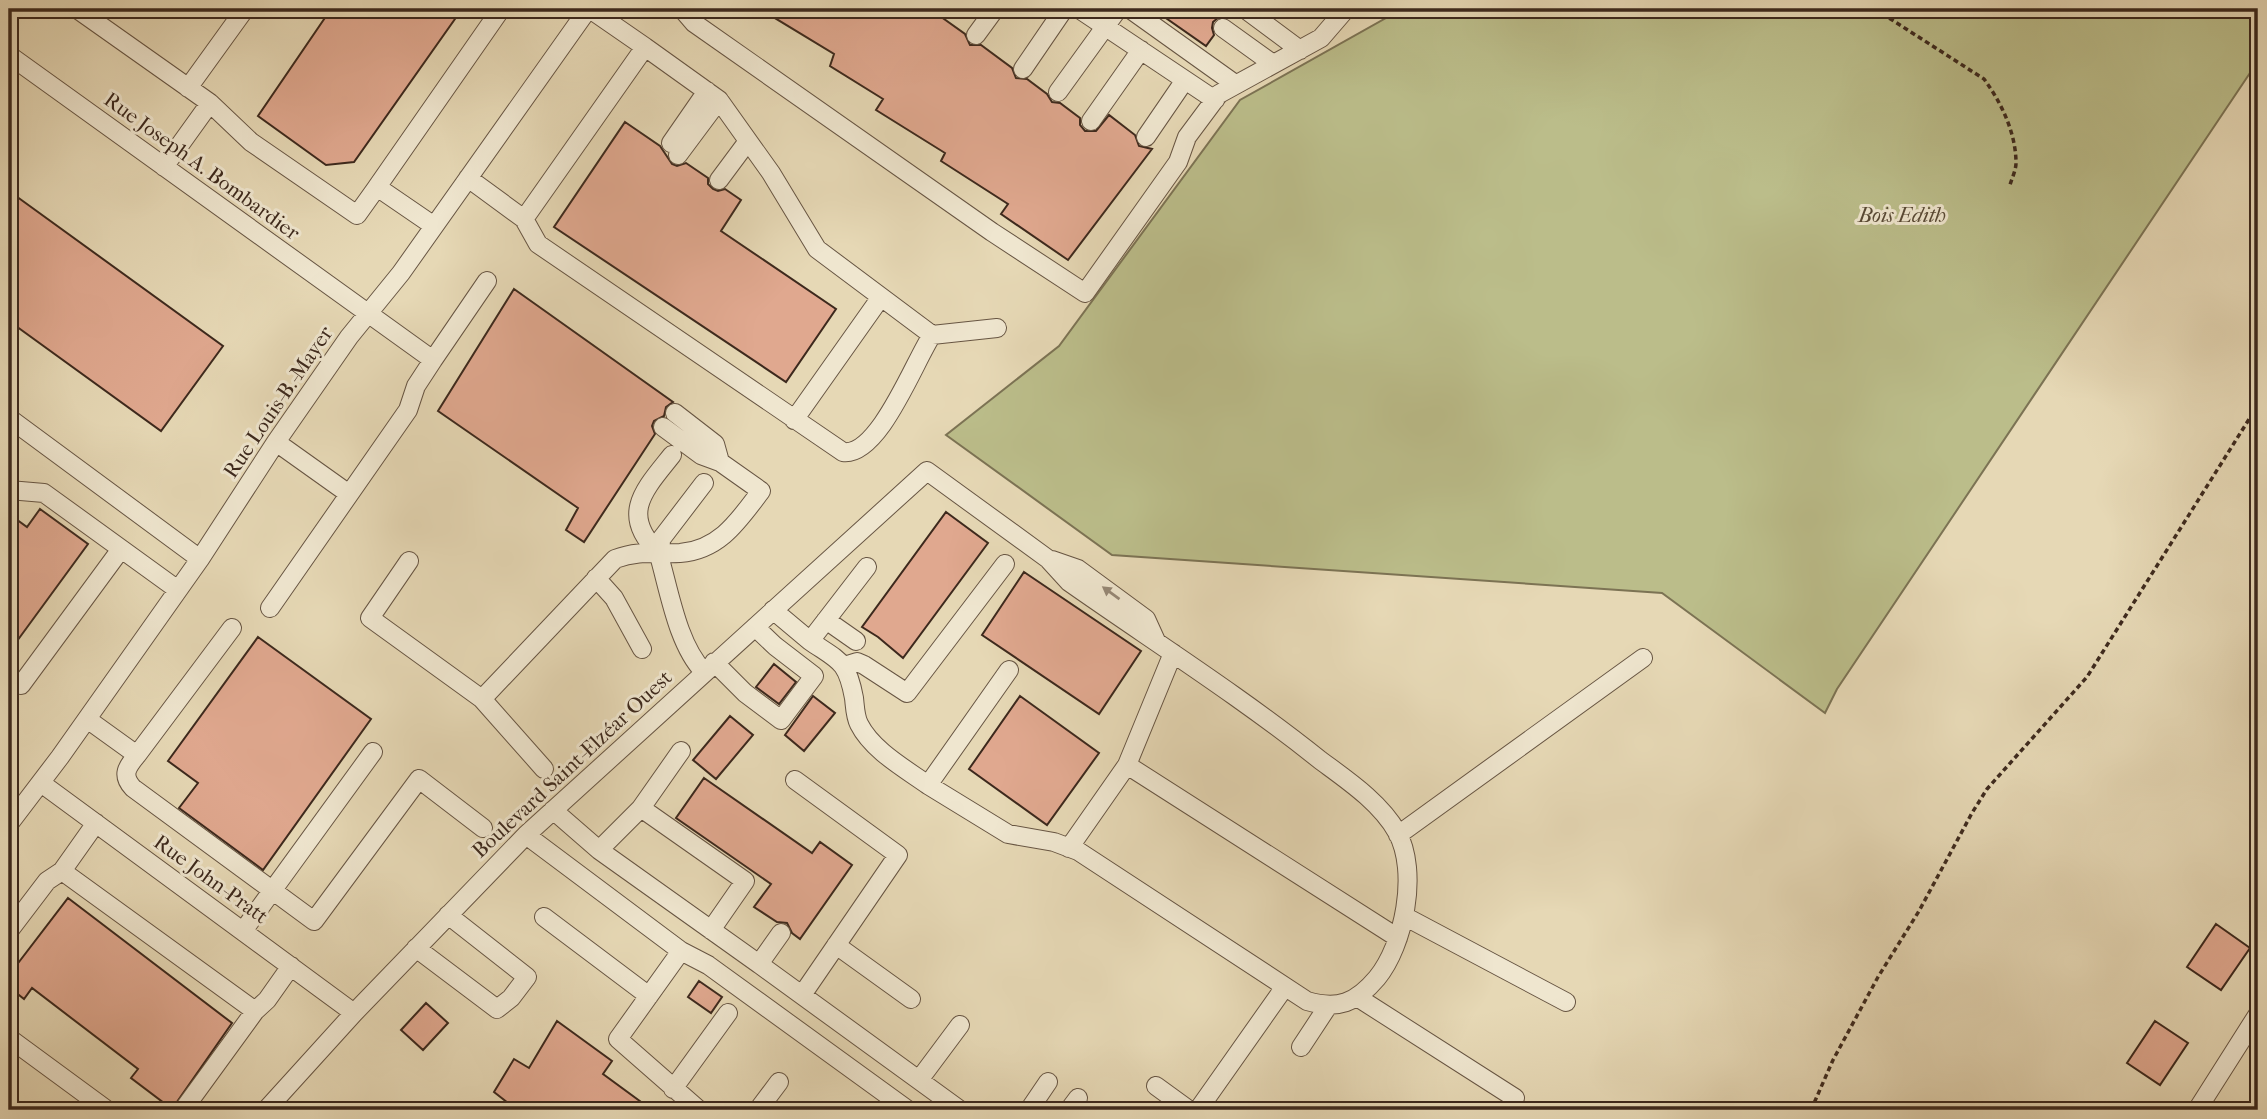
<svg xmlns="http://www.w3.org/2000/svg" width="2267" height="1119" font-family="'IM FELL French Canon',serif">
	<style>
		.green { fill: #bbbd8a; stroke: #7c7354; stroke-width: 2 }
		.building { fill: #e0a88f; stroke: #3d291d; stroke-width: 2 }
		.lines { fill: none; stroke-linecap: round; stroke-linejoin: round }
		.minor-casing { stroke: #675543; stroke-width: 20 }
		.path { stroke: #3d291d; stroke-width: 3.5; stroke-dasharray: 5 3.5; stroke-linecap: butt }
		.minor { stroke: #efe6cf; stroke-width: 18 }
		.oneway { fill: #968876 }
		.labels { text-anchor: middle; stroke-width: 6; stroke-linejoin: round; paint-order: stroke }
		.street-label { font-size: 21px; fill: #3d291d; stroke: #efe6cf }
		.park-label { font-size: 21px; font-style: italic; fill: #564733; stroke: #efe6cf }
	</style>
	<rect width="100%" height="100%" fill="#e6d8b5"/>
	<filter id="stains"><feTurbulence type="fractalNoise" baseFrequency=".00286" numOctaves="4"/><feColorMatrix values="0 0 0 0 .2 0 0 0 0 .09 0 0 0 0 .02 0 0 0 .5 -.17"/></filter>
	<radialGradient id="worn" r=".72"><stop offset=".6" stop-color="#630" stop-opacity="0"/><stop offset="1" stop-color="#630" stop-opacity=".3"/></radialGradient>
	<!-- green -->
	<path class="green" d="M1418,9H2258V61L1837,689L1825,713L1662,593L1112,555L946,435L1059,346L1240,100L1395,13Z"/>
	<!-- building -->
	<path class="building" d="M331,9H462L354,162L326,165L258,116Z
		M760,9H930L965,34L970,45H981L1012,68L1016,78L1027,79L1047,94L1052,102L1060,103L1080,118V125L1085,131H1096L1109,115L1135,135L1139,146L1152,149L1068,260L1001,214L1008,204L941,161L945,153L876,110L883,99L830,66L834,54Z
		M1153,9H1232L1226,17H1219L1213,22L1212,28L1214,35L1206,46Z
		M625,122L660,146L672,164L677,166L686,163L708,178V184L713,189L718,191L725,189L741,200L721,231L836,309L786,382L554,227Z
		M9,191L223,346L161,431L9,321Z
		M514,289L673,402L666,407L664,416L654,421L652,426L655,434L584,542L566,530L578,508L438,411Z
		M40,509L88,544L9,652V514L27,527Z
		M946,512L988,543L903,658L878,637L862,627Z
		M1024,572L1141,651L1099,714L982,635Z
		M258,637L371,719L263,870L179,808L198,783L168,761Z
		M774,664L796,682L779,704L756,687Z
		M813,696L835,713L804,751L785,735Z
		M1020,696L1099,753L1047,825L969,769Z
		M730,716L753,735L716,779L693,760Z
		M704,778L812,853L820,842L852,865L800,939L792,933L787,923L777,922L754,907L771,884L676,818Z
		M68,898L232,1023L172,1109L131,1078L138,1069L32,988L24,999L9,987V975Z
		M2216,924L2250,948L2221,990L2187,967Z
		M699,981L722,997L711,1013L688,997Z
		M426,1003L448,1023L423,1050L401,1030Z
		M557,1021L612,1061L603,1074L652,1110H517L494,1092L514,1059L529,1068Z
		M2155,1021L2188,1043L2160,1085L2127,1063Z"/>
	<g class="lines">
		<!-- minor casing -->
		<g class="minor-casing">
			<path id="minor" d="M77,9L210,103L164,167
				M682,9L694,23L992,232L1085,293L1178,162L1187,137L1219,94L1321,38L1346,9
				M1079,9L1215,100
				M1130,9L1235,84
				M1245,9L1300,50
				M1223,28L1273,64
				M976,35L995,9
				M9,55L433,360L416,386L408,410L270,608
				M1023,69L1064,9
				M188,88L245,9
				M1058,92L1118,9
				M210,103L251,142L357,215L377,187
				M1091,121L1141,50
				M1146,137L1185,80
				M671,143L707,91
				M678,155L719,100
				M468,178L524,219L645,47L590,9
				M719,180L748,141
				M524,219L538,244L843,452C879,457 915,360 932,335L817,249L771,173L719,100L645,47
				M434,226L377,187L501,9
				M932,335L997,328
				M433,360L487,281
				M675,413L715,444L720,462
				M9,418L200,559
				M794,420L881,297
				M276,442L349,494
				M9,490L44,493L178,590
				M658,552C619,514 645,489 672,455
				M1052,560L1078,569L1146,619L1156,641
				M409,561L370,618L482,699L544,769
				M596,578L614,598L642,649
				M773,610L810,641L867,567
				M826,620L856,641
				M810,641C839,661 847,660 854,698C855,706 855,716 859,724C872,750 904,768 928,785L1009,670
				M714,662L745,693L781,720L814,676L775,646L755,627
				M844,666L857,662L864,665L907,693L1005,564
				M704,672C677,644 669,589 658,552L662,538L704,483
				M9,677L21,685L121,549
				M482,699L615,559C639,550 656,554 680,553C720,550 739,520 761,491L720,462L701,455L663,427
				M87,719L137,755L232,628
				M137,755C127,767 121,775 133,788L314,921L419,779L483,828
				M1127,765L1398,938
				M795,780L898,855L802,995
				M41,783L354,1013
				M641,808L745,881L711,930
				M553,810L599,850L641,808L681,751
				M96,823L62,871L255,1011
				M9,824L60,757L200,559L276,442L349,337L401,273L588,9
				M526,835L681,951L618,1039L699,1110
				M1398,835L1643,658
				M1069,848L1127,765L1173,653
				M599,850L759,964L781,933
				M1404,916L1566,1002
				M544,917L649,996
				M9,931L47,881L62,871
				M243,931L373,752
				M836,945L911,999
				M416,948L497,1009L511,998L527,977L448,915
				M681,951L708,965L908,1110
				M759,964L960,1110
				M1357,997L1515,1098
				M9,1038L107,1110
				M1301,1047L1328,1006
				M919,1080L960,1025
				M1156,1086L1189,1110
				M673,1089L728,1013
				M183,1110L255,1011L267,1000L291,966
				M266,1110L354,1013L526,835L927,471L1048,559L1069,582C1153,641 1240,696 1320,760C1347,780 1380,802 1397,832C1419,872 1404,945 1377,978C1356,1003 1338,1010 1307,1001L1078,851L1054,842L1008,834L928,785
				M758,1110L779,1082
				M1029,1110L1048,1082
				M1069,1110L1078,1098
				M1198,1110L1284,988
				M2197,1110L2258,1014"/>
		</g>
		<!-- path -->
		<path class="path" d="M1875,9L1984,79C2001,102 2016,133 2016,163C2016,170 2012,178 2010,185
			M1811,1110L1833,1060L1878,977L1919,911L1972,813L1987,789L2087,677L2258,405"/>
		<!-- minor -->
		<use href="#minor" class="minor"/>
	</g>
	<!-- one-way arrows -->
	<defs><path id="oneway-solid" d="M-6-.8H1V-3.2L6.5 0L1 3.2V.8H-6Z" transform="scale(1.75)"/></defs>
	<use class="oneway" href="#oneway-solid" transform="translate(1111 593) rotate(-144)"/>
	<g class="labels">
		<!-- street labels -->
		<g class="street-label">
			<text transform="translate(202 166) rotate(36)" y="7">Rue Joseph A. Bombardier</text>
			<text transform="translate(278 402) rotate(-56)" y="7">Rue Louis-B.-Mayer</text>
			<text transform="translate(572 764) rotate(-43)" y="7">Boulevard Saint-Elzéar Ouest</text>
			<text transform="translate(211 879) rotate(36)" y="7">Rue John-Pratt</text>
		</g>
		<!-- park labels -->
		<g class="park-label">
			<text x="1902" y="222">Bois Edith</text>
		</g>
	</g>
	<!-- margin -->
	<rect width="2267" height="1119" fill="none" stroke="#e6d8b5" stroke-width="35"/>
	<rect x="10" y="10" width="2246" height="1098" fill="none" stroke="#3d291d" stroke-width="3.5"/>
	<rect x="18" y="18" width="2232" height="1084" fill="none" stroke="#3d291d" stroke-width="2"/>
	<rect width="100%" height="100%" filter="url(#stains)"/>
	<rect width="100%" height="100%" fill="url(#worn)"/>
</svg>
